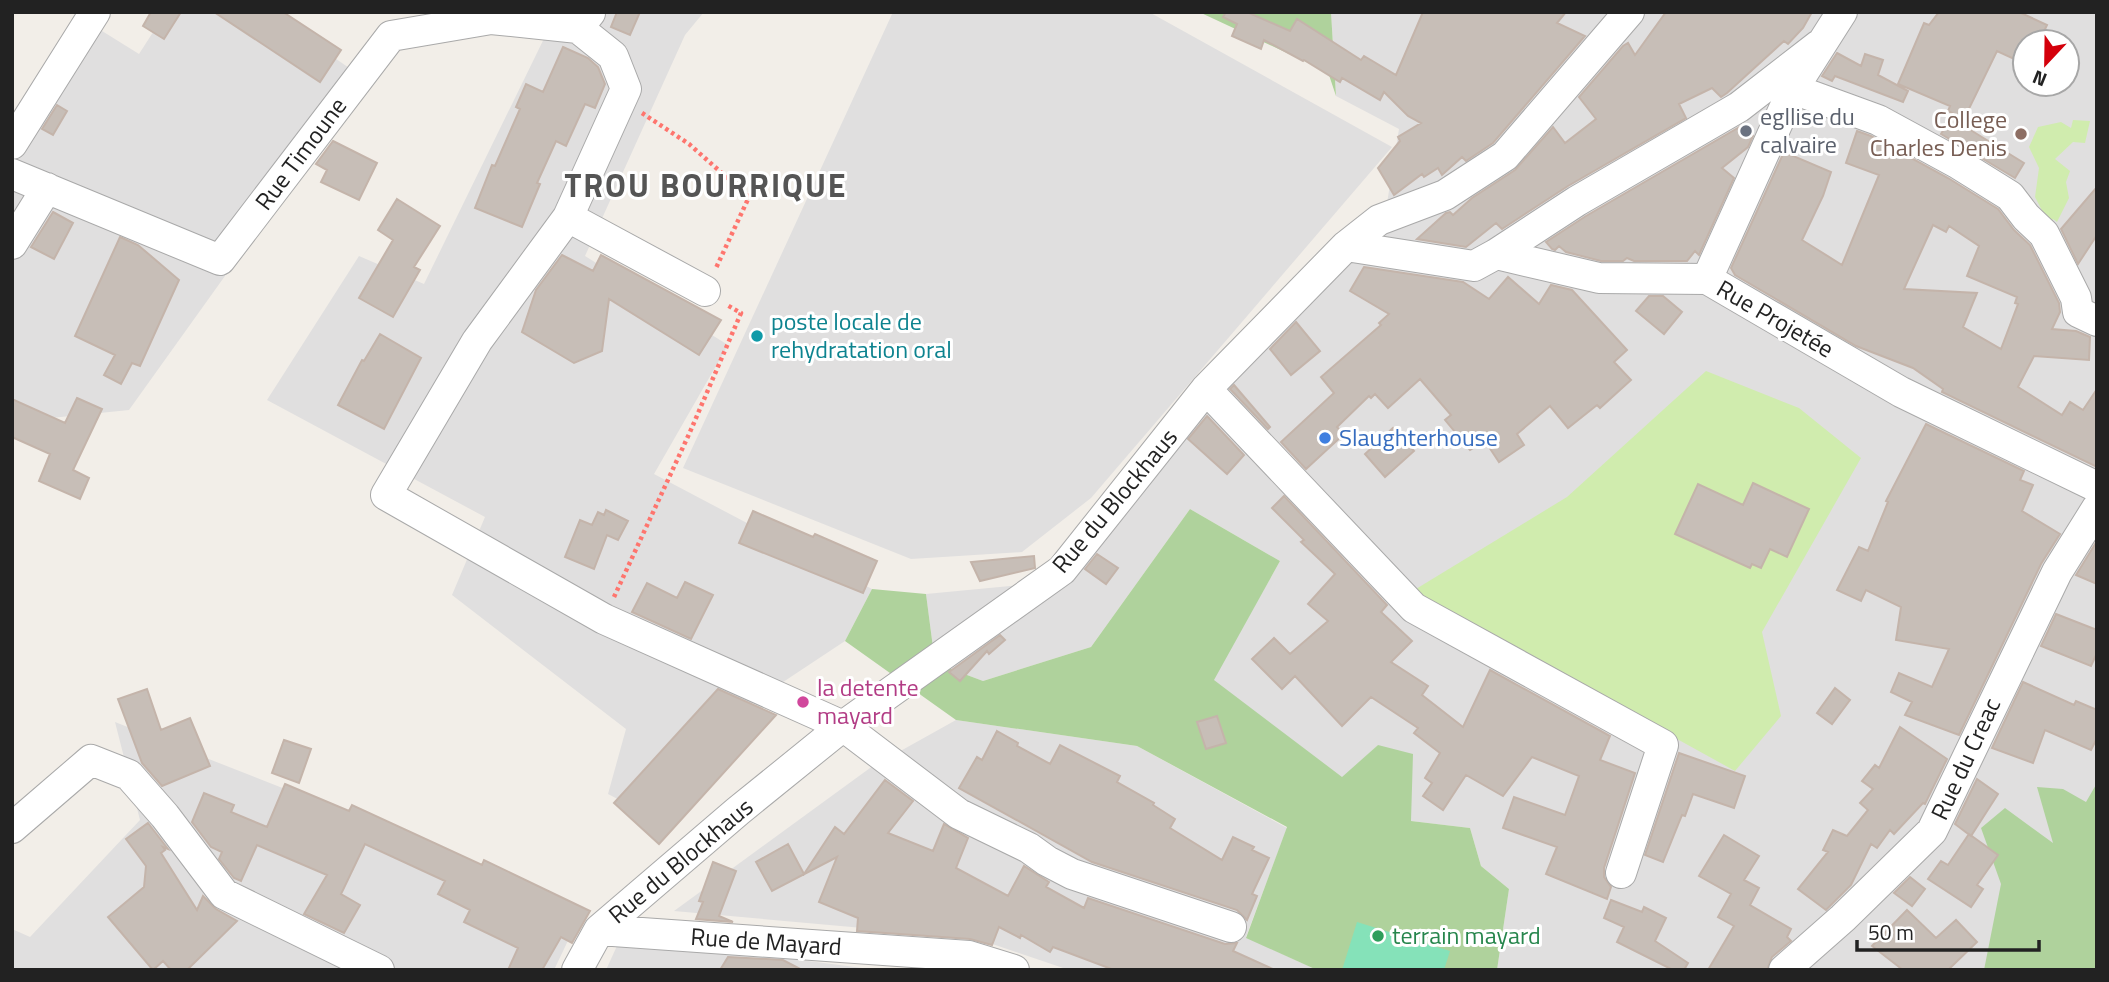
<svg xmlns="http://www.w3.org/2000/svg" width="2109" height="982" font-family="'Titillium Web',sans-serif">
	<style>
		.residential { fill: #e0dfdf; fill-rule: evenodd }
		.grass { fill: #d0ecae }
		.forest { fill: #afd29c }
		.pitch { fill: #85e2b9 }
		.building { fill: #c7beb7; stroke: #c4b4aa; stroke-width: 2; fill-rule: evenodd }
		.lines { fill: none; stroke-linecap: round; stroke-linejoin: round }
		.minor-casing { stroke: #a9a9a9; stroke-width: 32 }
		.path { stroke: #fe756e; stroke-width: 4.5; stroke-dasharray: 3.5 3.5; stroke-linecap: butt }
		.minor { stroke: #fff; stroke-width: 30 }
		.worship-dot { fill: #6b7280; stroke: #fff; stroke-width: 2.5 }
		.education-dot { fill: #8d6e63; stroke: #fff; stroke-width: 2.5 }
		.culture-dot { fill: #0f9aa8; stroke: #fff; stroke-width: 2.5 }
		.shop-dot { fill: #3f7fe0; stroke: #fff; stroke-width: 2.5 }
		.hotel-dot { fill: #d1479c; stroke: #fff; stroke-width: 2.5 }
		.leisure-dot { fill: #2e9e5b; stroke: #fff; stroke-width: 2.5 }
		.labels { text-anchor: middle; stroke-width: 6; stroke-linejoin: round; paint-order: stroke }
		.worship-label { font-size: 24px; fill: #5b616d; stroke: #fff; text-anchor: start }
		.education-label { font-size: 24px; fill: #785e54; stroke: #fff; text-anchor: end }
		.street-label { font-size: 24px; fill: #222; stroke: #fff }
		.culture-label { font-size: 24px; fill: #0d838f; stroke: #fff; text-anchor: start }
		.shop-label { font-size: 24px; fill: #366cbe; stroke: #fff; text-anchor: start }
		.hotel-label { font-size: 24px; fill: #b23c85; stroke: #fff; text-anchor: start }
		.leisure-label { font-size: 24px; fill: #27864d; stroke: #fff; text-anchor: start }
		.district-label { font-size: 32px; font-weight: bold; letter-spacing: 2px; fill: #555; stroke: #fff }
	</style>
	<rect width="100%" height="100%" fill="#f2eee8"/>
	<!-- residential -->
	<path class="residential" d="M166,12H268L368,81L308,160L129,410L12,422V146L86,21L139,54Z
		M557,12H704L685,35L585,256L728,345L654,474L872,589L845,641L720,724L641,811L608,794L626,729L452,595L485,517L267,400L359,256L424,284Z
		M893,12H1149L1392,147L1091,498L1022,552L911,559L683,468Z
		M1331,12H2097V970H1497L1509,889L1481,866L1470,828L1411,821L1378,745L1342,778L1213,680L1280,561L1190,509L1091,647L983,681L935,663L926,594L1061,581L1222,362L1369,249L1383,228L1399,129L1336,96ZM2025,42H2067V84H2025Z
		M956,720L1137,746L1287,828L1246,937L1317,970H1069L975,938L674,911L870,768Z
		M115,722L584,907L554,970H12V929L30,937L140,820Z
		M621,937L878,970H606Z"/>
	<!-- grass -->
	<path class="grass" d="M2073,120L2090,121L2085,143L2073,142L2055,159L2070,171L2066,182L2069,198L2057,222L2053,219L2049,224L2035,197L2039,168L2029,147L2038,127L2061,122L2071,128Z
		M1706,371L1799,408L1861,458L1762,632L1781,716L1735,771L1411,592L1567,497Z"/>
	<!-- forest -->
	<path class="forest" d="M1199,12H1331L1336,96L1328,72Z
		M1190,509L1280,561L1214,680L1342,777L1378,745L1413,754L1411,821L1470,828L1481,866L1509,889L1497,970H1317L1246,938L1287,827L1137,746L956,720L845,641L872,589L926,594L935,663L983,681L1091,647Z
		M2097,783V970H1984L2001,884L1981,828L2005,808L2053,843L2037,787L2063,789L2086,802Z"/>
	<!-- pitch -->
	<path class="pitch" d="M1357,922L1450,951L1444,970H1342Z"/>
	<!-- building -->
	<path class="building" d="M151,12H181L164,39L143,26Z
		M214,12H283L341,50L320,82Z
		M617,12H640L630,35L611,27Z
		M1226,12H1247L1290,31L1297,19L1361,60L1364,56L1396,75L1423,12H1566L1557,23L1585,36L1493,143L1466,161L1462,157L1442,175L1438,168L1424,177L1422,174L1394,195L1378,168L1400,141L1398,137L1421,123L1408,116L1384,92L1380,100L1342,78L1340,82L1304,60L1303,61L1264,40L1261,49L1232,36L1237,24L1223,17Z
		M1666,12H1812L1803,28L1788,44L1784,41L1727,93L1721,97L1712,88L1679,104L1686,118L1568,186L1502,229L1496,223L1466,247L1417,239L1446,213L1450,212L1453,215L1472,198L1515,170L1553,127L1565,143L1596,119L1579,97L1623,46L1628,43L1635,55Z
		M1939,12H2019L2047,25L2039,42H2025V64L1997,51L1964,119L1948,111L1950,106L1898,84L1924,23L1929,25Z
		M563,47L588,58L598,67L605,84L595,108L585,104L566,146L556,141L537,183L540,184L522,227L475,208L492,165L495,166L520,109L516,107L526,84L543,92Z
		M1837,53L1861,66L1865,54L1883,60L1878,75L1908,91L1903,102L1835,76L1832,81L1822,76Z
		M57,105L67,111L53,135L42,129Z
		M1951,118L2024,163L2015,178L1941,134Z
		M1743,125L1753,136L1748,147L1722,168L1734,178L1699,255L1695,251L1687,261H1634L1627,258L1623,261H1601L1566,252L1559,246L1555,250L1552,249L1546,242L1586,216Z
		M1857,131L1871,136L1948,178L1998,209L2014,230L2030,245L2059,303L2060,312L2052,329L2076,331L2090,337L2089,360L2034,356L2018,387L2062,415L2070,402L2083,410L2097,389V467L1942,392L1943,389L1913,368L1856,346L1735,275L1731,268L1784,152L1831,172L1823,196L1802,240L1842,265L1879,175L1846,163ZM1933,225L1946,232L1949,226L1979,246L1967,276L2017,297L2015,303L2018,304L2001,349L1963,327L1977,293L1904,289Z
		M333,141L377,163L359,200L321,182L327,170L316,164Z
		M2097,187V235L2078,264L2061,229Z
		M397,199L440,226L414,267L420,270L393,317L359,298L393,240L378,230Z
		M53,212L73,223L54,259L31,247Z
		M120,237L138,245L179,280L140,366L132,363L121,384L104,375L115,355L75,336Z
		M562,255L593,271L601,255L721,320L699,355L609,299L602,351L574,363L522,332L536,290Z
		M1364,267L1463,282L1489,299L1508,277L1539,304L1551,285L1572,290L1627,350L1614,362L1631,380L1600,408L1597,405L1568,428L1550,406L1517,434L1524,445L1499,462L1485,441L1470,450L1445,420L1451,415L1420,379L1388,408L1375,394L1371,398L1369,396L1337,427L1344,434L1306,469L1281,442L1334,393L1321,377L1381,325L1379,323L1389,314L1350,291Z
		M1649,296H1663L1682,312L1664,334L1636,311Z
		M1296,322L1320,351L1291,375L1270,349Z
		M380,334L421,358L384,429L338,405L362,360L364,361Z
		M1234,385L1270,427L1268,429L1230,389Z
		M77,398L102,409L73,470L89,478L80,499L39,481L50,454L12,437V399L65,423Z
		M1207,416L1244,455L1227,474L1188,439Z
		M1926,424L2024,471L2020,480L2033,485L2022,511L2060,534L2041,564L1959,735L1905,715L1912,702L1891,692L1899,673L1932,687L1949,649L1896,640L1901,607L1866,590L1861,601L1837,590L1859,547L1868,551L1888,502L1886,501Z
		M1393,428L1414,451L1385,477L1365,454Z
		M1753,483L1809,509L1787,557L1770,549L1761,568L1752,564L1750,568L1675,534L1698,484L1743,505Z
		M1284,496L1387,605L1381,612L1412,641L1391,662L1428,686L1422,695L1463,727L1490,670L1610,736L1600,760L1635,773L1604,868V877L1611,887L1607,899L1546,874L1557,847L1503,828L1514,797L1565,815L1579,776L1532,757L1503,796L1466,775L1443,810L1423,796L1432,783L1425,778L1440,753L1414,733L1418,728L1371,697L1342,726L1295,676L1282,689L1252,659L1274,638L1290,654L1328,621L1308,604L1335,574L1301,542L1304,540L1272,508Z
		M606,510L628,521L618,540L607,535L594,569L565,557L580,520L592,525L598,512L604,515Z
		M753,511L813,537L815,534L877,561L863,593L739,543Z
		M2097,541V584L2076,575Z
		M1097,554L1118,568L1106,584L1085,569Z
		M1034,556L1035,568L980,581L971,562Z
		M685,582L713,595L691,639L632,612L647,583L677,598Z
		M2056,614L2097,630V653L2091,666L2041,646Z
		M1000,635L1005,640L989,654L987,651L960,681L949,672Z
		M2023,682L2074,705L2076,701L2097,710V738L2091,750L2045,730L2033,763L1992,748Z
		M1835,688L1850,700L1832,724L1817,713Z
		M147,689L161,730L190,718L210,766L162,786L142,763L118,699Z
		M718,689L776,715L659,844L614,803Z
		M1217,716L1226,743L1206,749L1197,722Z
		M1900,727L1947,759L1925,804L1923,803L1894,834L1890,830L1877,848L1871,844L1851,885L1826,910L1798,889L1828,852L1823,850L1833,830L1847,836L1868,810L1860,803L1873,789L1862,781L1875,765L1879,768Z
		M997,731L1018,743L1017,746L1050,764L1060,745L1120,776L1117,782L1154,803L1153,805L1175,819L1170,828L1222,860L1233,837L1254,847L1252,850L1269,858L1252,894L1257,896L1247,920L1237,910L1092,862L959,788L977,757L982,760Z
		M284,740L311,749L299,783L272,773Z
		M1679,753L1745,776L1734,808L1693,794L1685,816L1682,815L1663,862L1645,855Z
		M1977,779L1998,794L1971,836L1955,824Z
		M885,780L913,801L888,833L933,851L944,824L968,838L956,868L1008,896L1024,866L1049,882L1046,887L1084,908L1088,898L1225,944L1237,943L1233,951L1275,970H1114L1053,947L1050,952L1021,935L1020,938L999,927L992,945L970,939L857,931L858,918L819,902L837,857L772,891L756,862L788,844L804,874L835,827L844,834Z
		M285,784L349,811L352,805L482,865L484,860L590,911L572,943L561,937L542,970H508L518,948L464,922L470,910L438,894L445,881L365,844L341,894L360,905L344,933L304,914L327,875L257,845L241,881L234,878L219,859L222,852L211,847L192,822L204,793L234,805L231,812L267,827Z
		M148,823L168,849L163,847L165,850L161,853L197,910L203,896L216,909L237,921L187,970H171L163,961L153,970L108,917L144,887L146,866L126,839Z
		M1969,834L1998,855L1977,885L1983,889L1971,907L1928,879L1941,861L1948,865Z
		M1724,835L1759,856L1744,880L1759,888L1750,905L1791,929L1787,937L1791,941L1772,957L1767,970H1708L1734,926L1718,917L1731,894L1699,876Z
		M713,862L736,871L719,916L733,922L696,919L703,902L699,901Z
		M1910,877L1925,889L1912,906L1894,893Z
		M1611,900L1642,912L1644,907L1666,918L1655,941L1688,963L1684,970H1673L1617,942L1624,927L1604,918Z
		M1907,910L1936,938L1956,920L1977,942L1948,970H1903L1872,946Z
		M728,957L783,960L802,970H720Z"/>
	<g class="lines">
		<!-- minor casing -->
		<g class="minor-casing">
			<path id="minor" d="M578,28L613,56L626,89L568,217L477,341L386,495L604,619L843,726L959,814L1029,848L1047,861L1072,874L1231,927
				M1793,89L1878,120L1957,163L2010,196L2026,217L2044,234L2076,298L2078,312L2097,321
				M12,144L95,12
				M12,174L220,260L391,36L491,19L578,28L590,13
				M568,217L705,291
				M12,244L47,188
				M1346,246L1474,266L1496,254L1599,278L1707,279L1901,392L2097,487
				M1496,254L1577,201L1739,107L1819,45
				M1707,279L1793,89L1842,12
				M1206,389L1414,608L1663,745L1621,873
				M12,828L91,760L129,775L165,816L224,894L379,970
				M599,930L969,956L1014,970
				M577,970L599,930L738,811L843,726L1062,570L1206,389L1346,246L1379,220L1445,195L1505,156L1629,12
				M1784,970L1843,918L1932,831L2057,572L2097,508"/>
		</g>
		<!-- path -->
		<path class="path" d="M642,113L689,144L749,197L716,268
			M614,597L690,432L741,313L727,305"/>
		<!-- minor -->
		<use href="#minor" class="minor"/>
	</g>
	<!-- markers -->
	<circle class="worship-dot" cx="1746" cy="131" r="7"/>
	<circle class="education-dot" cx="2021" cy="134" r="7"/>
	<circle class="culture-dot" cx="757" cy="336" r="7"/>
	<circle class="shop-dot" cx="1325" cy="438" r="7"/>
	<circle class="hotel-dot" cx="803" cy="702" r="7"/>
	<circle class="leisure-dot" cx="1378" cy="936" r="7"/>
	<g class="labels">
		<!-- worship labels -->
		<g class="worship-label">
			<text x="1760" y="125">egllise du<tspan x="1760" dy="28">calvaire</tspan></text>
		</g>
		<!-- education labels -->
		<g class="education-label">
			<text x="2007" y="128">College<tspan x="2007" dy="28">Charles Denis</tspan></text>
		</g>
		<!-- street labels -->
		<g class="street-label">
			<text transform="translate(301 154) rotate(-53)" y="8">Rue Timoune</text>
			<text transform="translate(1775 319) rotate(30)" y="8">Rue Projetée</text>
			<text transform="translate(1115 501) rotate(-50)" y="8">Rue du Blockhaus</text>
			<text transform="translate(1966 759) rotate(-65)" y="8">Rue du Creac</text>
			<text transform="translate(681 861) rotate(-40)" y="8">Rue du Blockhaus</text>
			<text transform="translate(766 942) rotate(4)" y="8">Rue de Mayard</text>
		</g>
		<!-- culture labels -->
		<g class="culture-label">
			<text x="771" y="330">poste locale de<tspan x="771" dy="28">rehydratation oral</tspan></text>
		</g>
		<!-- shop labels -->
		<g class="shop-label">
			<text x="1339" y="446">Slaughterhouse</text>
		</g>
		<!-- hotel labels -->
		<g class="hotel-label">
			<text x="817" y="696">la detente<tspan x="817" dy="28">mayard</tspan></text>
		</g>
		<!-- leisure labels -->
		<g class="leisure-label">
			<text x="1392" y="944">terrain mayard</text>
		</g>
		<!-- district labels -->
		<g class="district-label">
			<text x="706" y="197">TROU BOURRIQUE</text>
		</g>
	</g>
	<!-- border -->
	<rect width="2109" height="982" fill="none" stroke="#222222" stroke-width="28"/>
	<!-- north arrow -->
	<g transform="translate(2046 63) rotate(202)"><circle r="33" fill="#ffffff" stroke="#a7a7a7" stroke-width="2"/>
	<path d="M0-5L12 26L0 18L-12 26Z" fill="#d4000b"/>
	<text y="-10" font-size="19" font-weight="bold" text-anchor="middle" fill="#222222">N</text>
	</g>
	<!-- scale -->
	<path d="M1857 940v10h182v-10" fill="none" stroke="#222222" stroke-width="3.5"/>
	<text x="1868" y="940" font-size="21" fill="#222222" stroke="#ffffff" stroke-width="5" paint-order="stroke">50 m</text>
</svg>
